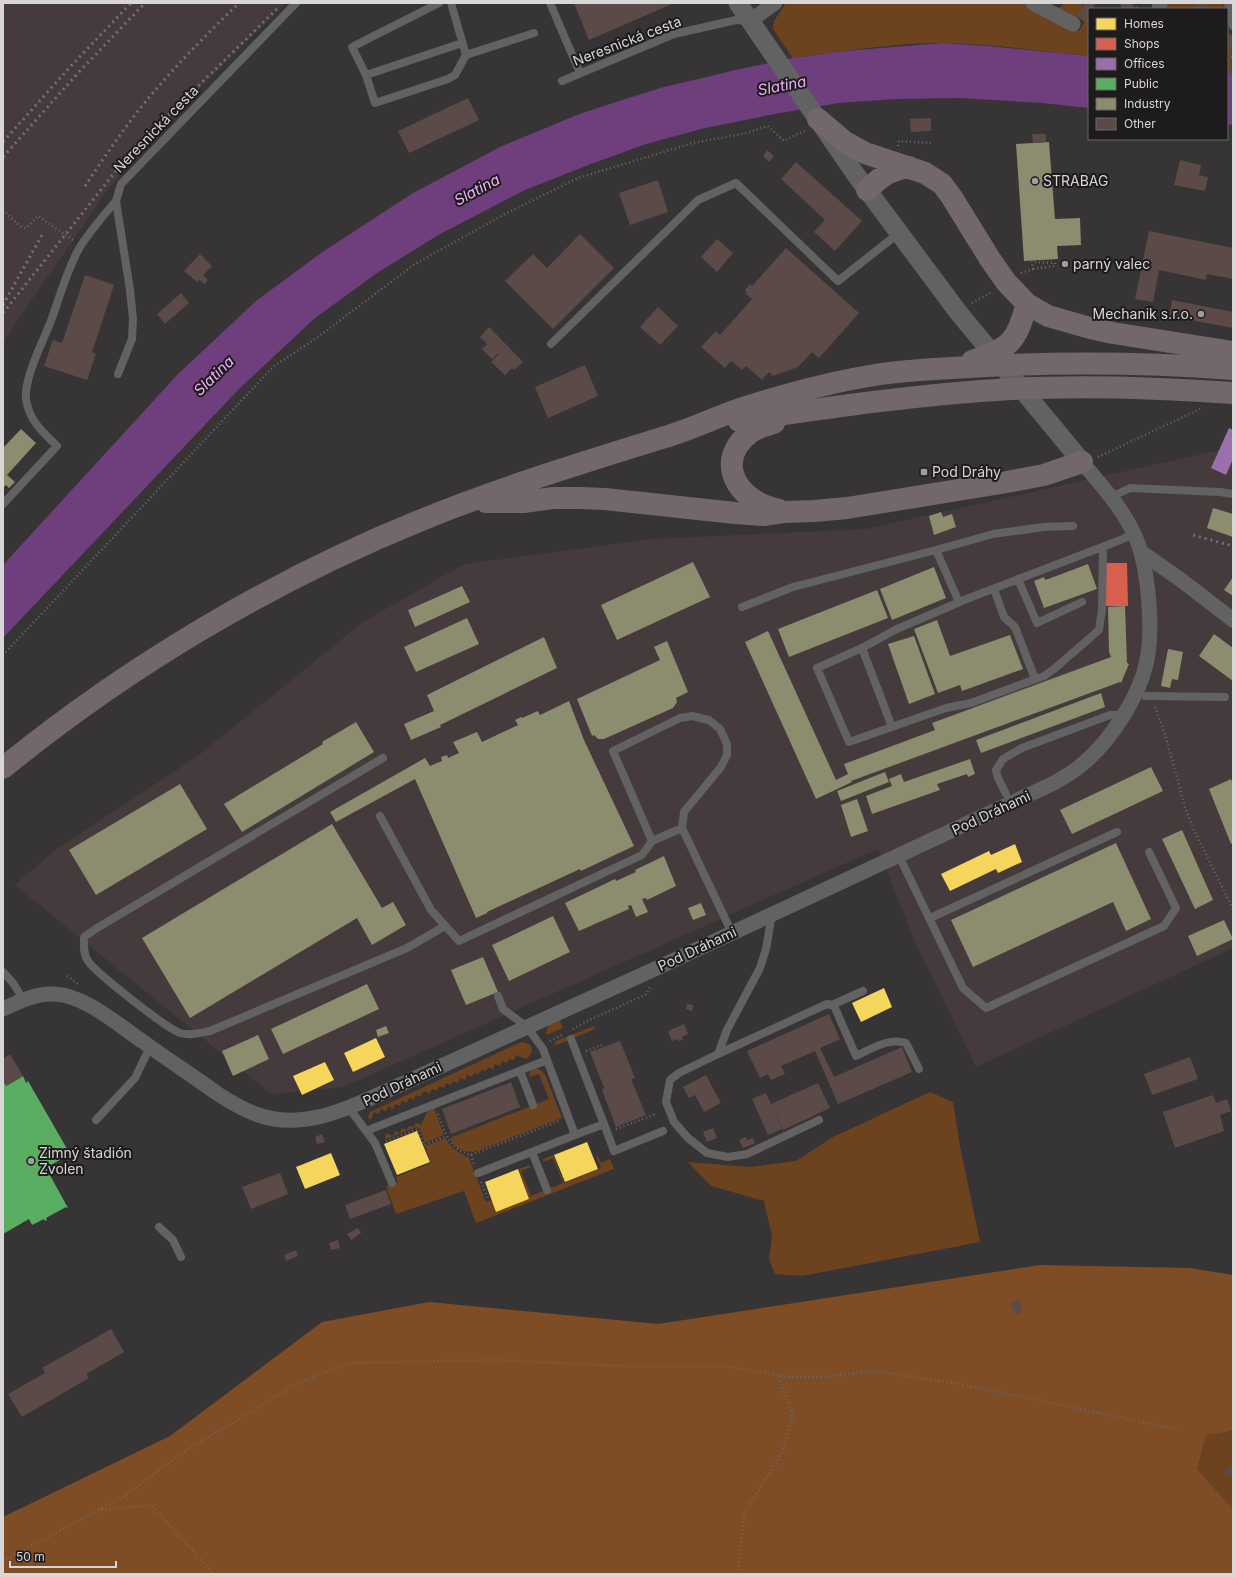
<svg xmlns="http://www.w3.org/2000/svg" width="1236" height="1577" font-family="Inter,sans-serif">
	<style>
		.built { fill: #453a3c }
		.green { fill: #6d431f }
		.forest { fill: #7f4d25 }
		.water { fill: #6f3e7c }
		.homes { fill: #f6d55c }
		.shops { fill: #d6604d }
		.offices { fill: #9970ab }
		.public { fill: #5aae61 }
		.industry { fill: #8c8c6e }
		.building { fill: #5c4a48 }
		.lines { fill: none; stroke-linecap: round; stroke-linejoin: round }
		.path { stroke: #6b696a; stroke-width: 2.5; stroke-dasharray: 1 3; stroke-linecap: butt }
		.service { stroke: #636262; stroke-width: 8 }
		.minor { stroke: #636262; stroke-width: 15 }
		.tertiary { stroke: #636262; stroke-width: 19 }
		.primary { stroke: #71676c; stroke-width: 22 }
		.rail { stroke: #737272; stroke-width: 3; stroke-dasharray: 2 4; stroke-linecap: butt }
		.poi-dot { fill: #a09d9e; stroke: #1e1b1c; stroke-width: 1.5 }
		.labels { text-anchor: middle; stroke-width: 4; stroke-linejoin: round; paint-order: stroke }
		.street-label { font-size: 14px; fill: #d9d6d7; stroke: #1e1b1c }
		.poi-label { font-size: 14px; fill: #d9d6d7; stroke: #1e1b1c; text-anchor: start }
		.water-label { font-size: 15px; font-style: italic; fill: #ecb2fe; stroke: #1e1b1c }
	</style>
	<rect width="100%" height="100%" fill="#373435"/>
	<!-- built -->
	<path class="built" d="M3,3H285L184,104L108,189L3,342Z
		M1233,447V948L976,1067L916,944L878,849L343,1087L271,1094L15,885L54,851L199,755L363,622L464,564L652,539L866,529Z"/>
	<!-- green -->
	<path class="green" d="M786,3H1027L1079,31L1089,14V56C1041,51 992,44 944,43C894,43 842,51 793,58L773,29L774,21Z
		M1065,3H1082L1083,7L1075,21L1056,10Z
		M1165,3H1223L1224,9H1166Z
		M1227,30L1230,35L1228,49L1233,50V73L1227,72Z
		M558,1017L563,1028L546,1035L548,1025Z
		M594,1026L595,1029L554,1046L556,1041Z
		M524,1042L530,1045C533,1051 532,1055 526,1059L516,1055L514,1060L509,1059L507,1063L502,1061L500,1066L495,1064L493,1069L488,1067L486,1071L481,1070L479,1074L474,1073L472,1077L467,1075L465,1080L460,1078L458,1083L453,1081L451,1085L446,1083L444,1088L439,1086L437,1091L432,1089L430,1094L424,1091L420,1097L416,1095L414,1100L409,1098L407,1103L402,1101L400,1106L395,1104L393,1109L388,1106L386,1111L381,1109L379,1114L374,1112L371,1119L372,1120L368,1118L369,1113L372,1111L519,1043Z
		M533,1069H539L543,1072L546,1077L562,1118L477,1151C465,1154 455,1149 450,1138L549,1099L539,1074L529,1077L530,1072Z
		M930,1092L953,1102L960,1146L980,1242L802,1276L775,1274L769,1259L772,1236L764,1201L711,1186L688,1162L751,1167L796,1161L833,1137Z
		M434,1108L444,1135L425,1143L420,1129L417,1127L385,1139L386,1133L393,1136L395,1131L400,1133L402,1128L407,1130L409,1126L414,1127L416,1123L421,1125L427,1112Z
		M446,1138C451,1150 459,1152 469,1158L486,1202L492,1200L497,1212L529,1199L519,1169L529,1165L531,1167L521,1171L531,1196L563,1183L553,1158L543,1162V1159L553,1155L564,1183L601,1168L596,1156H598L601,1163L610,1159L614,1169L476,1223L464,1191L396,1214L386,1186L398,1182L396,1177L431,1163L425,1146Z
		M1233,1431V1509L1197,1469L1206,1435Z"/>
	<!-- forest -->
	<path class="forest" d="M1040,1265L1190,1268L1233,1275V1431L1206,1435L1197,1469L1233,1509V1574H3V1517L170,1436L322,1322L429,1302L658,1324Z"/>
	<!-- water -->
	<path class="water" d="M943,43L988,46L1089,56V108L1042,103L960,98L895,99L839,103L780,113L705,128L646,144L591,164L525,190L440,234L377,273L315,318L238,390L3,638V565L178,374L256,301L321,253L413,193L502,146L582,113L660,88L740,69L793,58L844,51Z
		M1227,72L1233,73V125L1227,124Z"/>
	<!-- homes -->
	<path class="homes" d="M1015,844L1022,862L998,873L996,869L950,891L941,874L989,851L991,855Z
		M884,988L892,1007L861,1022L852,1003Z
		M376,1038L385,1057L353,1072L344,1053Z
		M325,1062L334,1080L302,1095L293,1076Z
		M417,1131L430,1162L397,1175L384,1144Z
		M587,1142L598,1169L565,1182L554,1155Z
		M331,1153L340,1175L305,1189L296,1167Z
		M518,1169L529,1199L496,1212L485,1182Z"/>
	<!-- shops -->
	<path class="shops" d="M1106,563H1127L1128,606H1106Z"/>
	<!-- offices -->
	<path class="offices" d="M1229,428L1233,430V459L1226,475L1211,468Z"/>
	<!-- public -->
	<path class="public" d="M23,1076L26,1083L28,1081L70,1154L46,1168L68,1208H67L66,1207L46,1218L47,1220L45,1221L44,1219L32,1225L29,1219L3,1234V1080L6,1086Z"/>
	<!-- industry -->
	<path class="industry" d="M1049,142L1055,219L1080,218L1081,245L1057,246L1058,259L1024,261L1016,144Z
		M21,429L36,443L7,475L15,482L9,488L6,485L3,488V448Z
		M1213,508L1233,514V537L1207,528Z
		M941,512L943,517L952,514L956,527L934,535L929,516Z
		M693,562L710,597L617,640L601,605Z
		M1088,564L1097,589L1044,608L1034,581L1044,577L1045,580L1059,575Z
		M934,567L946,598L892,620L880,589Z
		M1233,577V596L1224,590Z
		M462,586L470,602L415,627L408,610Z
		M877,590L888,618L789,657L778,629Z
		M1125,606L1127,663L1129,664L1121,683L1120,682L851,781L852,782L816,799L745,642L768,631L836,780L848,774L844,764L935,730L932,723L1111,657L1109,652L1108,607Z
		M467,618L479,644L416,672L404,647Z
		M937,620L950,656L1010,635L1023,669L962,691L960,685L938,693L914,629Z
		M1214,634L1233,648V681L1199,656Z
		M914,636L935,694L909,704L888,644Z
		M544,637L557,668L440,725L441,727L411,740L404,724L434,711L427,695Z
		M667,641L688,692L676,698L677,702L673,708L604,739H598L594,735L592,736L577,699L660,660L654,647Z
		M1168,649L1183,652L1178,680L1172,679L1170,688L1161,686Z
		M1101,693L1105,707L981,753L976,740Z
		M569,701L584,740L634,846L581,871L580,869L487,912V913L476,918L415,779L336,822L330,812L425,758L430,766L442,761L441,757L447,755L448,758L459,753L453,742L477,732L482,742L518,725L515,720L521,717L522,718L538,711L540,715Z
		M356,722L374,752L242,832L224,804L323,744L322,742Z
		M970,759L975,774L968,777L967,774L937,784L940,790L872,814L866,796L892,786L889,779L901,774L904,782Z
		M1151,767L1163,791L1072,834L1060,810Z
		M885,772L889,782L841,801L837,791Z
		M1231,779L1233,784V843L1231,844L1209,789Z
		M180,784L207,829L96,895L69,850Z
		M857,799L868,831L851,837L841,805Z
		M332,824L382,908L393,902L406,925L372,945L357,918L190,1018L142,938Z
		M1182,830L1213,900L1195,909L1162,839Z
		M1116,843L1151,919L1126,931L1113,902L973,967L951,920Z
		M664,856L676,886L647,900L646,898L642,899L648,912L636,917L631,905L628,906L629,909L579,931L565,903L615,879L616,881L636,872L635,870Z
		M701,903L706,915L693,920L688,908Z
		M553,916L570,952L509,981L492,945Z
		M1224,920L1233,939L1197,956L1188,936Z
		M483,957L498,992L466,1005L451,970Z
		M367,984L379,1009L283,1054L271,1029Z
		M386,1026L389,1033L378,1037L376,1030Z
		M258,1035L269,1059L233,1076L222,1051Z"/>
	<!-- building -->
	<path class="building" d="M574,3H671L672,4L589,40Z
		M1085,3H1096L1092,9H1089V14L1085,22L1077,17Z
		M1120,3H1132L1135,9H1122Z
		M1196,3H1208V9H1196Z
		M1230,35L1233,36V50L1228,49Z
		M468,98L479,120L409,153L398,131Z
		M931,118V131L911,132L910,119Z
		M1032,134H1046V142L1033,143Z
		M767,150L774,156L769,162L763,156Z
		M1180,160L1201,165L1199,175L1208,177L1205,191L1174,185Z
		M796,162L862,221L835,251L814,232L825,220L781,179Z
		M658,180L668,212L630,225L619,193Z
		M1149,231L1233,248V279L1207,274L1206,280L1159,270L1153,302L1135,299Z
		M580,234L614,268L553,329L505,281L533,254L547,268Z
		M717,239L733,253L717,272L701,257Z
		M786,248L859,313L819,358L812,352L798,367L773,376L769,372L762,380L746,366L742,370L731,361L725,368L701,347L716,331L720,335L752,299L745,293L747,292L745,290L750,284L752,286Z
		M200,254L212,266L203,275L208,280L205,284L199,280L197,282L184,271Z
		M85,275L114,285L92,352L96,354L87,380L44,366L53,340L62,343Z
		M181,293L189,303L165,324L157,314Z
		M1172,300L1233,312V328L1169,316Z
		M658,307L678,326L660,345L640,327Z
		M489,327L523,362L514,370L512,368L505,375L491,362L499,354H497L492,359L482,349L487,344L480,337Z
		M585,365L598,396L548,418L535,387Z
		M687,1004L693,1005L692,1011L686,1009Z
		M829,1014L840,1039L820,1048L834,1077L902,1047L912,1072L838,1104L815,1051L781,1066L785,1074L771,1080L768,1074L760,1078L747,1051Z
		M684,1024L688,1034L682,1037L683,1039L679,1041L678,1039L672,1041L668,1031Z
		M620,1041L635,1078L631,1079L646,1115L616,1127L602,1090L604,1088L590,1052Z
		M10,1054L23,1076L6,1086L3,1080V1059Z
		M1190,1057L1198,1079L1152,1095L1144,1074Z
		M706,1075L721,1103L704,1112L695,1095L689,1098L683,1087Z
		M511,1082L520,1107L451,1134L442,1109Z
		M818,1083L830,1108L783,1130L773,1108L782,1129L768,1135L752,1099L766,1093L771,1104Z
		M1213,1095L1216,1103L1227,1099L1231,1111L1220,1115L1224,1131L1175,1148L1163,1112Z
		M713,1128L717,1138L707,1142L703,1132Z
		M322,1134L325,1142L317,1144L315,1137Z
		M746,1137L747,1140L753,1138L755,1143L743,1148L739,1140Z
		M280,1173L288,1194L251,1209L242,1187Z
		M386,1190L391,1204L350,1219L345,1205Z
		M358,1228L361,1233L351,1240L347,1234Z
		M338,1240L340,1248L331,1250L329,1243Z
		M296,1250L298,1256L286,1261L284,1255Z
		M1020,1300L1022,1308L1020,1309L1021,1314L1017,1315L1015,1310L1013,1311L1011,1302Z
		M111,1329L124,1352L86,1374L89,1378L22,1417L8,1394L45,1373L42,1368Z
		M1233,1466V1475L1227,1476L1225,1468Z"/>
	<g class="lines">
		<!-- path -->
		<path class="path" d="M1135,3L1138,9
			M1227,57H1233
			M898,146L899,141L933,143
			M3,210L20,226L26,228L38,216L73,240
			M1021,273L1033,269L1032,261L1034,262L1055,263V266L1033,269
			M972,303L992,292
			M1098,457L1200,409
			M3,655L273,367L318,337L415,264L505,214L578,178L693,143L747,133L768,126L784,141L806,130
			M1155,707L1165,734L1185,807L1193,828L1233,909
			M67,976L78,984
			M573,1029L585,1022L647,994L650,987
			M550,1041L562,1035
			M586,1051L604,1044
			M438,1114C446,1134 448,1149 471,1155L559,1121
			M616,1129L656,1114
			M386,1141L418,1129L424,1145L447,1136
			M471,1155L474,1164
			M481,1182L488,1198
			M101,1510L151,1505L214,1574
			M3,1561L123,1497L179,1455L300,1382L351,1363L498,1360L620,1366H723L789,1377H823L873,1371L960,1384L1180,1430
			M738,1574L744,1513L781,1455L793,1416L778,1375"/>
		<!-- service -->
		<path class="service" d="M439,3L352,47L366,75L375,103L448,79L455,75L466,55
			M451,3L466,55L534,33
			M550,3L580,73
			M1228,3L1230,19L1233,26
			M366,75L462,43
			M562,81L674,34L736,20L748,21
			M551,344L698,200L736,183L838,281L899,233
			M118,374L132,339L133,319L130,290L116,201L121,184L296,3
			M1111,497L1130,488L1220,492L1233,494
			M3,504L57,446C42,432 29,420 26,399C24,378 43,341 51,321C60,296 67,269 80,247C90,231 103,216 116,201
			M1018,579L1037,623L1082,602
			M994,589L1004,617L1015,627L1035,679
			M959,602L936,550L993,534L1044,527L1073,526
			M742,607L793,587L936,550
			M862,648L817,668L849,742L946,708L971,703L1044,676L1054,669L1099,630L1102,610L1103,547
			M1145,696L1225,697
			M892,727L862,648L897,629L969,598L1123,539L1134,533
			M383,758L97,928L84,937C84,945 83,954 88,961C96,973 166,1028 180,1033C190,1036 200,1033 210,1031L407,948L445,926
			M1006,794L998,778L996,770L1003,759L1022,748L1110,715H1123
			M380,816L431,910L459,941L642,855L652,841
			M682,828L652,841L613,751L680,718L692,716L709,720L720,729L727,744V755L721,767L684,812L682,828L732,933
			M899,856L963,988L986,1008L1164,926L1176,908L1149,852
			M772,914L766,949L760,968L727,1030L718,1054L827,1004L832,1005L835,1008L856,1056C871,1049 889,1037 906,1043L919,1069
			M930,918L1117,832
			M3,972L13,983L23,999
			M832,1005L863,991
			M571,1039L604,1124L575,1135
			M718,1054L679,1073L670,1080L666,1102L674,1122L688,1138L707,1153L728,1157L747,1154L819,1120
			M520,1071L533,1105
			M349,1108L375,1143L392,1183
			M96,1120L135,1078L150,1047
			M604,1124L614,1151L663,1131
			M366,1131L547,1060
			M532,1152L547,1190
			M478,1173L575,1135L543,1049L527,1027L503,1009L498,996
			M159,1227L173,1240L181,1257"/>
		<!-- minor -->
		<path class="minor" d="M1033,3L1073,24
			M1159,3L1160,9
			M750,21L775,3
			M1141,552L1181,580L1233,620
			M3,1009C20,1001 36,993 55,994C86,996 117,1024 142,1041C167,1059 193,1076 218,1094C229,1101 240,1108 253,1113C298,1131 341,1112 382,1093L657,968L1054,783C1061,779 1068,775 1075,770C1108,746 1142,695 1148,654C1151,634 1150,613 1148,593C1146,573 1143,552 1134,534C1122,507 1100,484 1082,462"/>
		<!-- tertiary -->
		<path class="tertiary" d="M738,3L856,175L958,312L1082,462"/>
		<!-- primary -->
		<path class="primary" d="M818,119L845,142L865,153L925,173L942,184L951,196L990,259L1006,282L1027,304L1048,316L1090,328L1113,333L1233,352
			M867,190C883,175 888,171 909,167
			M972,361C1011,347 1015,344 1027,304
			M739,421C830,407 921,394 1012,389C1086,385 1160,388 1233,393
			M774,423C767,425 758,427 751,432C721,454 728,486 759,503C765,507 773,508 779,510
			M486,502H523L553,498H581L605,499L735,513L763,515L784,512L814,511L847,508L1007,482L1044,475L1082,462
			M3,768C127,667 271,581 419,521C499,488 582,463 665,437C692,429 718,416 746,407C790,393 835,381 881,374C916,369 952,368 987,366C1069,362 1151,363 1233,369"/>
		<!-- rail -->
		<path class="rail" d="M3,142L70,67L131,3
			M3,157L78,73L145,3
			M85,186C103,159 122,131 142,106C172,69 205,36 239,3
			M3,305L42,235
			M3,313L123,162L146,137L278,8
			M1193,535L1233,546"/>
	</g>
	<!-- markers -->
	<g class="poi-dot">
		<circle cx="1035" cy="181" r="4"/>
		<circle cx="1065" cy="264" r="4"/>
		<circle cx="1201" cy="314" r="4"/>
		<rect x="920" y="468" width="8" height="8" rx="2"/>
		<circle cx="31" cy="1161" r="4"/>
	</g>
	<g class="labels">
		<!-- street labels -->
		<g class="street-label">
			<text transform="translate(627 41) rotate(-21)" y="5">Neresnická cesta</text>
			<text transform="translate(156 129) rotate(-46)" y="5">Neresnická cesta</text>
			<text transform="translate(991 813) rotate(-25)" y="5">Pod Dráhami</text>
			<text transform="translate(697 949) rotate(-25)" y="5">Pod Dráhami</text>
			<text transform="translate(402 1084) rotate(-25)" y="5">Pod Dráhami</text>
		</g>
		<!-- poi labels -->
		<g class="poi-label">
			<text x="1043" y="186">STRABAG</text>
			<text x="1073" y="269">parný valec</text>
			<text x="1193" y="319" text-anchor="end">Mechanik s.r.o.</text>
			<text x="932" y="477">Pod Dráhy</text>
			<text x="39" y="1158">Zimný štadión<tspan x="39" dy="16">Zvolen</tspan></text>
		</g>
		<!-- water labels -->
		<g class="water-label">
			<text transform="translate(782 86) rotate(-11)" y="5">Slatina</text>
			<text transform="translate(477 190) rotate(-28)" y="5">Slatina</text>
			<text transform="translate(214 376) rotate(-44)" y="5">Slatina</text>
		</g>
	</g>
	<!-- border -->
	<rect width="1236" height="1577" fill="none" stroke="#d9d6d7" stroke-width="8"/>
	<!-- legend -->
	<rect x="1088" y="8" width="140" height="132" fill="#1e1b1c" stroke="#696667"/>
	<rect x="1096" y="18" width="20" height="12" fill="#f6d55c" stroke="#696667"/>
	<text x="1124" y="28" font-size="12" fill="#d9d6d7">Homes</text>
	<rect x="1096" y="38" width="20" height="12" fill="#d6604d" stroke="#696667"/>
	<text x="1124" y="48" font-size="12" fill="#d9d6d7">Shops</text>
	<rect x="1096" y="58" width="20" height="12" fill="#9970ab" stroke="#696667"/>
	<text x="1124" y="68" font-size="12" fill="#d9d6d7">Offices</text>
	<rect x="1096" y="78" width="20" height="12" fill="#5aae61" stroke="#696667"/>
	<text x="1124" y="88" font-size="12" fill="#d9d6d7">Public</text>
	<rect x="1096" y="98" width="20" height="12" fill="#8c8c6e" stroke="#696667"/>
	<text x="1124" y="108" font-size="12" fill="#d9d6d7">Industry</text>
	<rect x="1096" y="118" width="20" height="12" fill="#5c4a48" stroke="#696667"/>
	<text x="1124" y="128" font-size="12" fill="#d9d6d7">Other</text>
	<!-- scale -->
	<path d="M10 1561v6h106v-6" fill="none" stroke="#d9d6d7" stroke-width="2"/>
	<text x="16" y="1561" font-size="12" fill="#d9d6d7" stroke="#1e1b1c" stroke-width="3" paint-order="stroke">50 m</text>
</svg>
